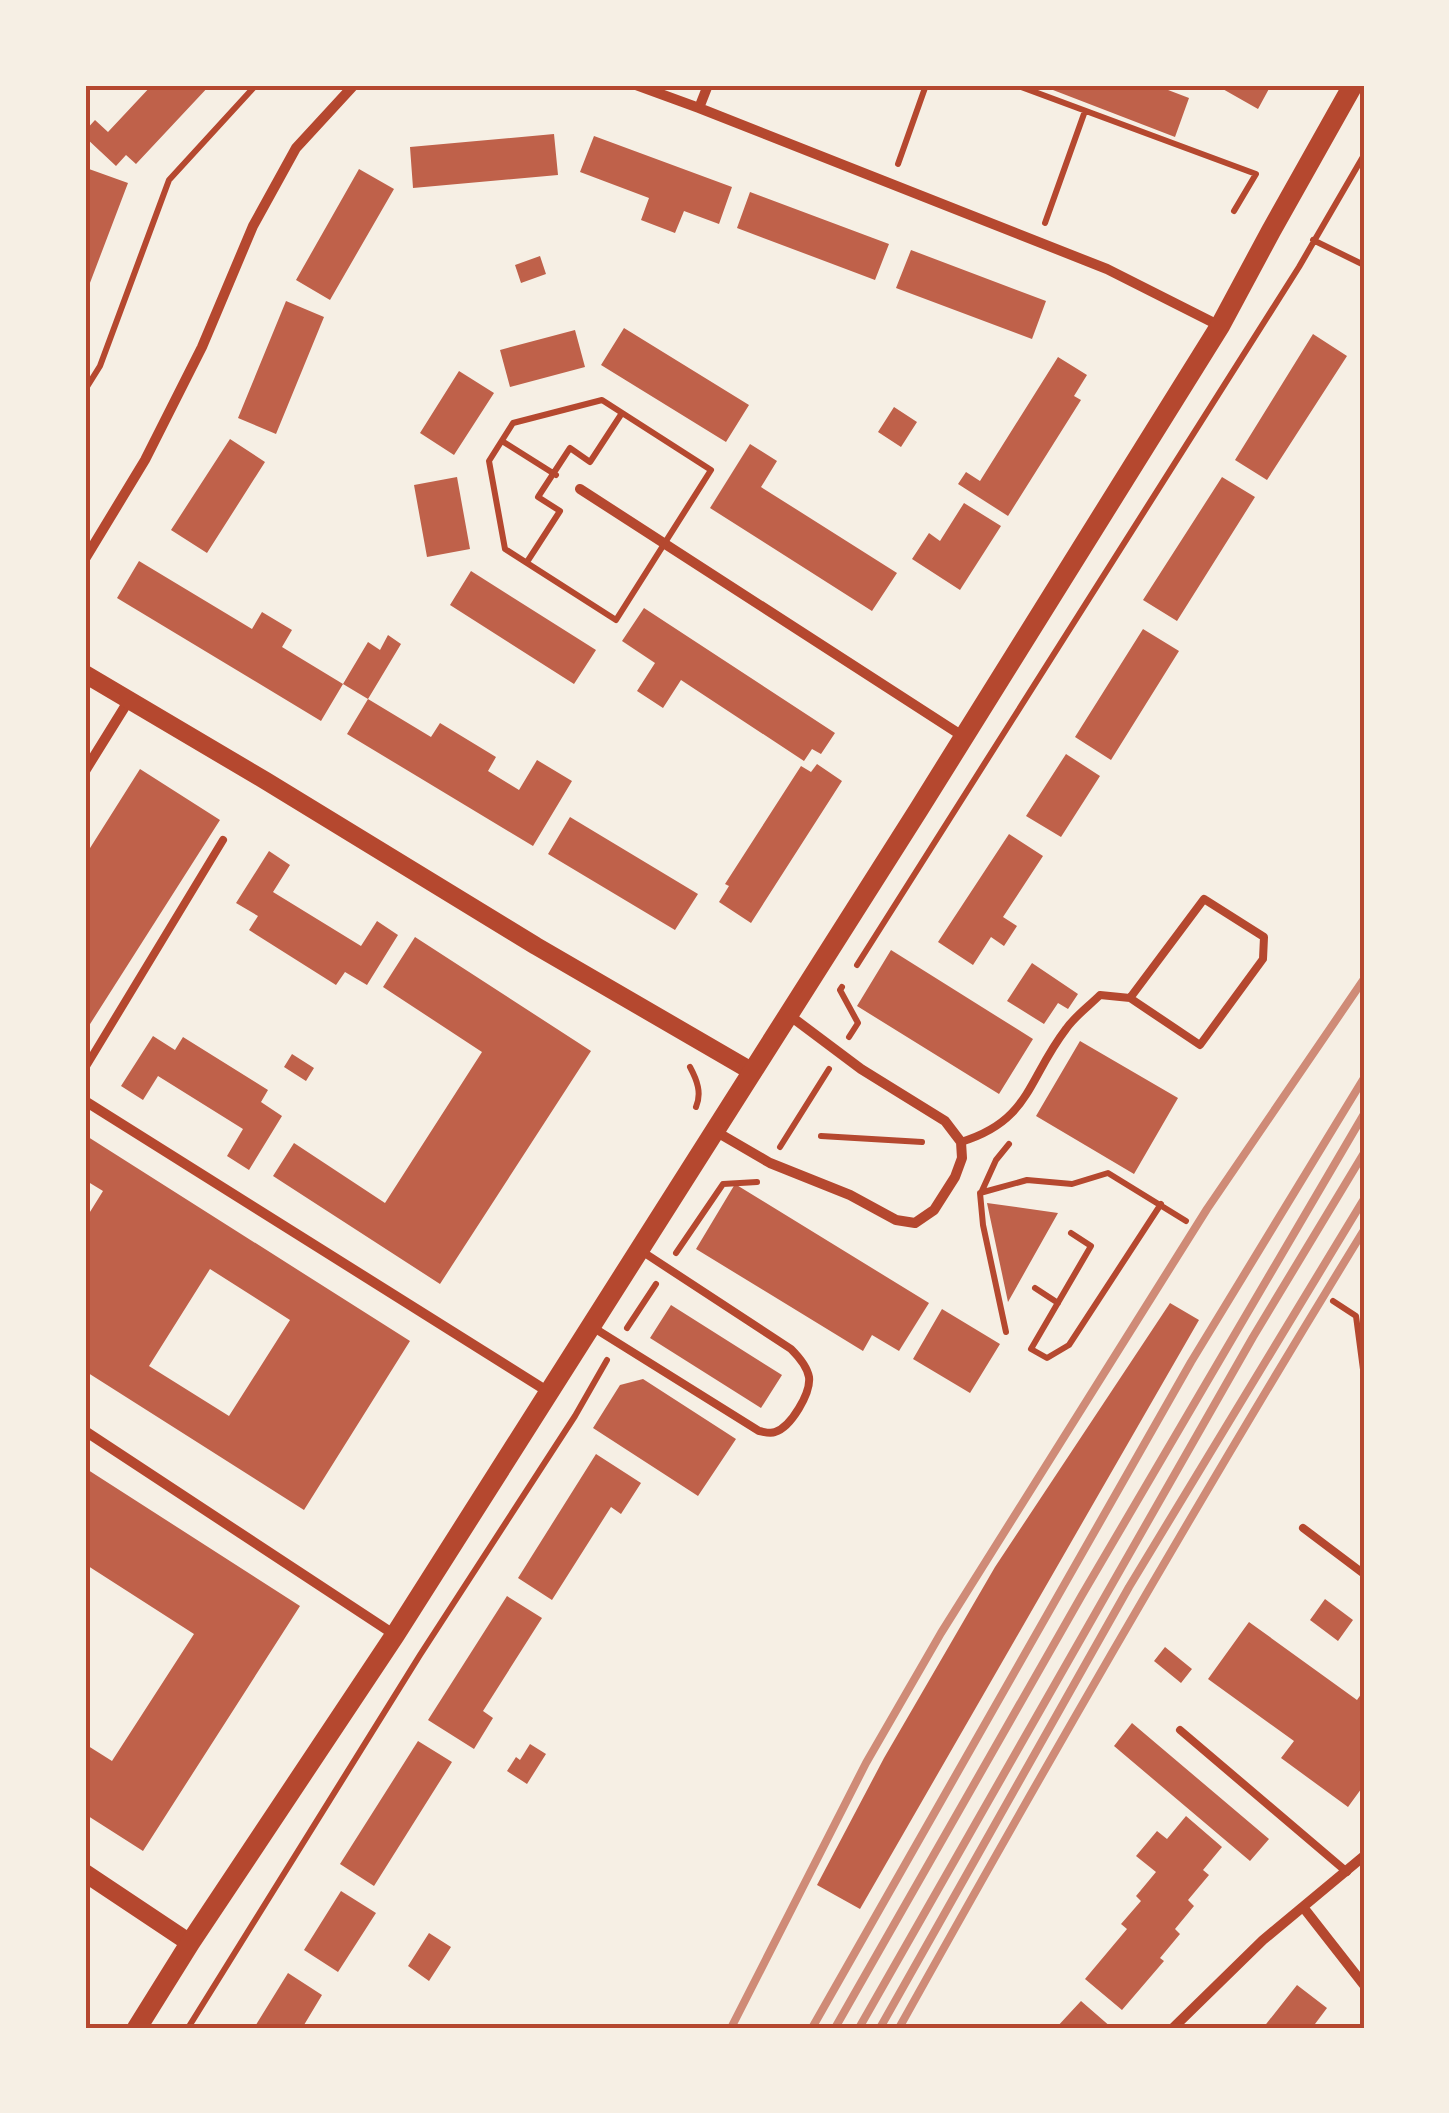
<svg xmlns="http://www.w3.org/2000/svg" width="1449" height="2113" font-family="'IBM Plex Sans',sans-serif">
	<style>
		.building { fill: #bf614a; fill-rule: evenodd }
		.lines { fill: none; stroke-linecap: round; stroke-linejoin: round }
		.path { stroke: #b5482f; stroke-width: 6 }
		.service { stroke: #b5482f; stroke-width: 8 }
		.minor { stroke: #b5482f; stroke-width: 10 }
		.tertiary { stroke: #b5482f; stroke-width: 18 }
		.secondary { stroke: #b5482f; stroke-width: 20 }
		.rail { stroke: #cf8b77; stroke-width: 8 }
		.neatline { fill: none; stroke: #b5482f; stroke-width: 4 }
	</style>
	<rect width="100%" height="100%" fill="#f6efe4"/>
	<!-- building -->
	<path class="building" d="M152,85H210L136,164L126,155L116,166L85,137V131L95,120L108,132Z
		M1040,85H1155L1189,98L1175,137Z
		M1223,85H1271L1258,109L1221,88Z
		M554,134L558,175L413,188L410,147Z
		M594,136L732,187L719,224L684,211L675,233L641,220L649,198L580,172Z
		M89,169L128,183L85,296V179Z
		M359,169L394,189L330,300L296,280Z
		M750,192L889,244L875,280L737,228Z
		M911,250L1046,301L1032,339L896,288Z
		M540,256L546,274L521,283L515,265Z
		M286,301L324,317L276,434L238,418Z
		M624,328L749,405L726,442L601,365Z
		M575,330L585,367L510,387L500,350Z
		M1313,334L1347,356L1267,480L1235,460Z
		M1058,357L1087,375L1074,396L1081,400L1008,516L958,484L966,472L980,481Z
		M459,371L494,393L454,455L420,433Z
		M894,407L917,422L901,447L878,432Z
		M230,439L265,462L207,553L171,530Z
		M750,444L777,461L761,487L897,573L872,611L710,508Z
		M457,477L470,549L427,557L414,485Z
		M1222,477L1255,497L1177,621L1143,600Z
		M964,503L1001,526L960,590L912,559L929,533L940,541Z
		M139,561L252,629L262,612L292,630L282,647L343,684L321,721L117,598Z
		M471,571L596,650L574,684L450,605Z
		M644,608L835,733L821,754L812,749L804,761L681,680L663,708L637,691L655,663L622,641Z
		M1143,629L1179,651L1111,760L1075,737Z
		M388,635L401,644L368,699L431,737L440,723L496,757L488,771L519,790L537,760L572,781L533,846L347,734L368,699L343,684L368,642L380,650Z
		M1066,754L1100,776L1061,837L1026,816Z
		M817,764L842,781L751,923L719,902L729,886L725,884L801,766L811,772Z
		M140,769L220,820L85,1032V856Z
		M570,817L698,894L675,930L548,854Z
		M1009,834L1043,856L1003,917L1017,926L1004,946L991,937L973,965L938,942Z
		M269,851L290,865L273,892L361,946L377,921L398,935L367,985L345,972L336,985L249,930L258,916L236,903Z
		M415,937L591,1051L440,1284L273,1176L294,1143L385,1203L482,1052L383,987Z
		M891,950L1033,1039L999,1094L857,1006Z
		M1032,963L1078,994L1068,1009L1058,1003L1044,1024L1007,1001Z
		M153,1036L175,1050L183,1037L268,1090L261,1102L282,1116L249,1170L227,1156L243,1129L158,1076L143,1100L121,1086Z
		M1080,1041L1178,1098L1134,1174L1036,1116Z
		M292,1054L314,1068L306,1081L284,1067Z
		M85,1135L410,1341L304,1510L85,1371V1220L103,1191L85,1180ZM210,1269L290,1320L229,1416L149,1366Z
		M735,1184L929,1303L899,1351L872,1335L863,1351L696,1249Z
		M987,1203L1058,1213L1008,1302Z
		M1170,1303L1199,1320L860,1909L817,1885L884,1758L995,1567Z
		M671,1305L782,1375L761,1408L650,1338Z
		M942,1309L1000,1344L970,1393L913,1359Z
		M643,1379L736,1439L698,1496L593,1428L620,1385Z
		M596,1454L641,1483L621,1514L611,1507L552,1600L518,1578Z
		M85,1468L300,1606L143,1851L85,1814V1744L112,1761L194,1634L85,1564Z
		M507,1596L542,1618L483,1711L493,1718L474,1749L428,1720Z
		M1325,1599L1353,1620L1338,1641L1310,1620Z
		M1249,1622L1357,1700L1364,1690V1785L1348,1807L1281,1758L1294,1741L1208,1679Z
		M1165,1647L1192,1669L1181,1683L1154,1661Z
		M1132,1723L1269,1839L1250,1861L1114,1746Z
		M418,1741L452,1762L374,1886L340,1864Z
		M530,1744L546,1754L527,1784L507,1771L516,1757L520,1760Z
		M1186,1816L1222,1847L1203,1870L1209,1875L1188,1900L1194,1906L1175,1929L1180,1934L1160,1958L1164,1961L1122,2010L1085,1979L1127,1929L1121,1924L1141,1901L1136,1896L1156,1872L1136,1856L1157,1831L1167,1839Z
		M341,1891L376,1913L338,1972L304,1950Z
		M429,1933L451,1947L429,1981L408,1966Z
		M288,1973L322,1995L304,2025L302,2028H254Z
		M1297,1985L1327,2008L1312,2028H1263Z
		M1081,2001L1112,2028H1056Z"/>
	<g class="lines">
		<!-- path -->
		<path class="path" d="M1016,85L1256,174L1234,211
			M898,164L926,85
			M1045,223L1085,111
			M1313,240L1364,265
			M85,390L100,366L169,180L256,85
			M602,400L711,470L616,620L505,549L489,461L513,423Z
			M502,441L556,475
			M527,562L560,511L538,497L570,448L590,462L622,413
			M857,965L1299,267L1364,155
			M842,987L840,990L858,1023L849,1037
			M690,1067C697,1080 702,1093 696,1107
			M821,1136L922,1142
			M780,1147L829,1069
			M981,1193L996,1160L1009,1144
			M1071,1233L1091,1246L1031,1349L1047,1358L1069,1345L1161,1204
			M676,1253L723,1184L757,1182
			M1035,1288L1058,1303
			M1333,1301L1356,1316L1364,1377
			M627,1328L656,1284
			M1006,1332L983,1225L980,1193L1027,1180L1072,1184L1108,1173L1186,1221
			M188,2028L420,1655L575,1416L607,1360"/>
		<!-- service -->
		<path class="service" d="M85,1068L223,840
			M961,1142C1030,1121 1027,1080 1066,1029C1075,1016 1089,1006 1100,995L1130,998L1204,899L1264,937L1263,959L1200,1045L1130,998
			M594,1328L759,1431C765,1432 770,1434 775,1432C791,1427 811,1393 809,1377C807,1366 799,1357 791,1349L643,1252
			M1303,1528L1364,1574
			M1180,1730L1347,1872"/>
		<!-- minor -->
		<path class="minor" d="M636,85L699,108L1107,269L1220,326
			M699,108L708,85
			M580,489L964,737
			M85,559L145,460L202,347L253,226L296,148L354,85
			M85,771L129,700
			M85,1101L547,1391
			M715,1131L770,1163L850,1195L896,1220L915,1223L934,1210L955,1177L962,1158L961,1142L945,1121L861,1069L789,1015
			M85,1431L395,1635
			M1303,1907L1364,1985
			M1173,2028L1263,1940L1364,1856"/>
		<!-- tertiary -->
		<path class="tertiary" d="M85,674L266,781L536,946L753,1072
			M85,1873L190,1943"/>
		<!-- secondary -->
		<path class="secondary" d="M137,2028L190,1943L395,1635L919,809L1220,326L1271,231L1353,85"/>
		<!-- rail -->
		<path class="rail" d="M731,2028L866,1763L941,1633L1207,1209L1364,979
			M812,2028L1191,1362L1364,1078
			M835,2028L1082,1595L1364,1114
			M859,2028L1253,1337L1364,1153
			M880,2028L1129,1587L1364,1199
			M899,2028C1049,1759 1203,1492 1364,1230"/>
	</g>
	<!-- border -->
	<rect width="1449" height="2113" fill="none" stroke="#f6efe4" stroke-width="175"/>
	<rect x="88" y="88" width="1274" height="1938" class="neatline"/>
</svg>
